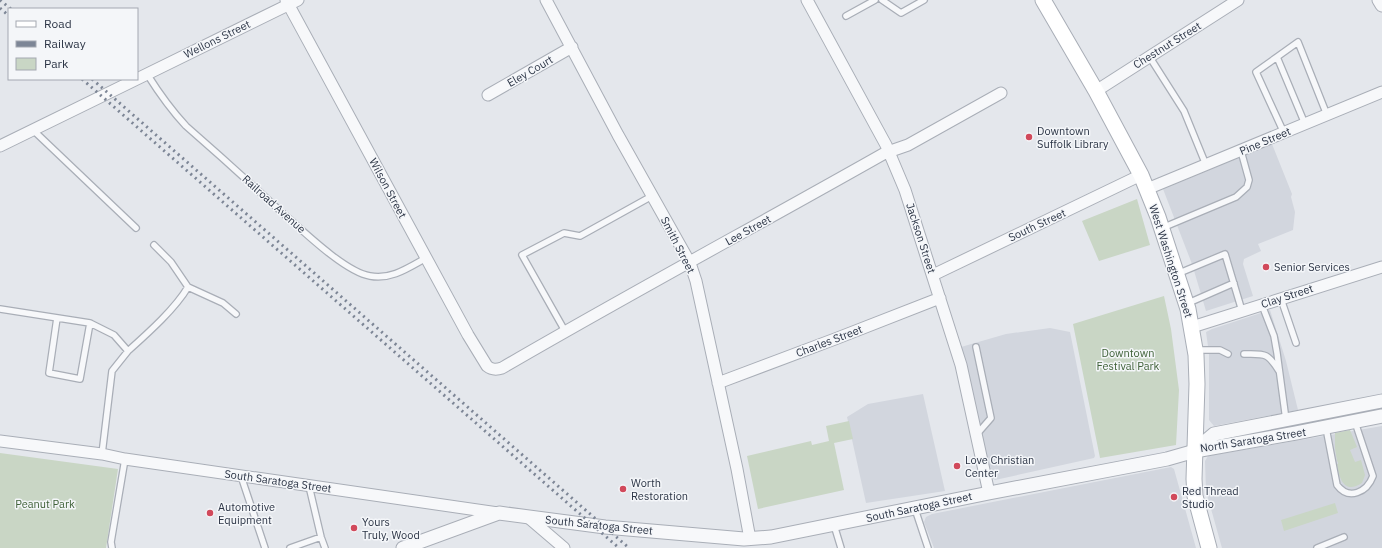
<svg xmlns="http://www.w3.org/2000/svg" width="1382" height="548" font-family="'IBM Plex Sans',sans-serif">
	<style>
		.built { fill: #d2d6de }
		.green { fill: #c9d6c5 }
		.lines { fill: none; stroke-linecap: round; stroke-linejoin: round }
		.service-casing { stroke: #a9aeb7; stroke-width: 8 }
		.minor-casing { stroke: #a9aeb7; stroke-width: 13 }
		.tertiary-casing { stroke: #a9aeb7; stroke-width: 15 }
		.secondary-casing { stroke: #a9aeb7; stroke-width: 17 }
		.service { stroke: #f7f8fa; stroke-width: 5.5 }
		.minor { stroke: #f7f8fa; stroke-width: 11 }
		.tertiary { stroke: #f7f8fa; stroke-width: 13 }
		.secondary { stroke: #fff; stroke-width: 15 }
		.rail { stroke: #7d8696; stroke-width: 3; stroke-dasharray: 2 4; stroke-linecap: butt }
		.poi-dot { fill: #d1495b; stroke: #f4f6f9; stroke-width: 1.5 }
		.labels { text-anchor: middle; stroke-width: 3; stroke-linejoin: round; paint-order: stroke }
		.street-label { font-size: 11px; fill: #2b3445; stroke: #f4f6f9 }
		.poi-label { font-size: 11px; fill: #2b3445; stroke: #f4f6f9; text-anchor: start }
		.park-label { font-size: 11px; fill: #3f6138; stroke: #f4f6f9 }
	</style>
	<rect width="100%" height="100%" fill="#e4e7ec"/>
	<!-- built -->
	<path class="built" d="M1272,144L1292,194L1291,197L1295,212L1293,230L1258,244L1261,251L1244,259L1243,264L1253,296L1206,311L1192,264L1163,189Z
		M1270,310L1286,361L1298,410L1214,426L1209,420V353L1206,332L1212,329Z
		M1050,328L1070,332L1095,456L1094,458L995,480L992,478L989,470L961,347L1006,334Z
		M923,394L945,491L866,503L847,417L868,404Z
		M1382,426V548H1222L1206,491L1205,461L1208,456Z
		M1171,467L1174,469L1196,548H934L924,522L926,517L932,514Z"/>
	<!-- green -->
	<path class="green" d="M1137,199L1150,245L1099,261L1082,221Z
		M1164,296L1171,329L1179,390L1176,445L1100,458L1073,324Z
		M849,421L853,439L834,443L844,490L758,509L747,456L811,441L812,445L829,441L826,426Z
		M1350,430L1357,447L1350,450L1355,462L1361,460L1365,475L1362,483C1344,495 1339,478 1337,464H1338V462L1337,461L1335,448V433Z
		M0,453L118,469L106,548H0Z
		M1335,503L1338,513L1284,531L1281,520Z"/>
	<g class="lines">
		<!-- service casing -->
		<g class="service-casing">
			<path id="service" d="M882,0L901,13L924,0
				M846,16L875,0
				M1149,56L1184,111L1206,165
				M1277,57L1256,72L1284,133
				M147,74C159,93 171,110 186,126C217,153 247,180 277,208C298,226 344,272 370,276C391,280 408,268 426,258
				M1305,124L1277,57L1298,42L1327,115
				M33,130L136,228
				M1162,228L1236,197L1247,187L1249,180L1241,151
				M154,245L171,262L188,287L223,303L236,314
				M1177,274L1225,254L1242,311
				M1281,299L1296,343
				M1186,304L1234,283
				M1262,305L1274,336L1277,353L1286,420
				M0,309L90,323L114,335L128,351L112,371L102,454
				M57,318L49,373L80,379L90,323
				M565,331L522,255L564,233L580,236L652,196
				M976,347L991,418L977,434
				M1196,350H1220L1228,354
				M128,351C148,333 175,309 188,287
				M1244,354C1265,354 1267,352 1279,371
				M1326,428L1337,485C1349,501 1367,492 1373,476L1355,422
				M241,476L265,548
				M309,486L321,537L325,548
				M915,509L928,548
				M834,525L841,548
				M112,548L111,542L125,459
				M290,548L321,537
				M1317,548L1344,537"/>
		</g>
		<!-- minor casing -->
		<g class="minor-casing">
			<path id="minor" d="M286,0L468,335L487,366C492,370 496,370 502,368C629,294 758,225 885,153L908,145L1001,93
				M546,0L618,135L690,263L696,281L737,469L750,539
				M807,0L886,145L905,190L961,365L989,493
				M137,79L298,0
				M1096,91L1238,0
				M488,95L572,47
				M0,146L137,79
				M1147,189L1382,92
				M933,275L1141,175
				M1192,327L1382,267
				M718,383L835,339L940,298
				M0,441L102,454L125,459L498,513
				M529,518L564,548"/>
		</g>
		<!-- tertiary casing -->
		<g class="tertiary-casing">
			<path id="tertiary" d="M1379,0L1382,5
				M1195,450L1214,434L1382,401
				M403,548L499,513L605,527L744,539L771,537L989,493L1167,459L1195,451L1296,433L1382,416"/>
		</g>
		<!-- secondary casing -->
		<g class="secondary-casing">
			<path id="secondary" d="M1043,0L1096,91L1141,175L1158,217L1188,309L1196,355L1197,384L1194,479L1195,496L1209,548"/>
		</g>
		<!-- service -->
		<use href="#service" class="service"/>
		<!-- minor -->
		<use href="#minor" class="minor"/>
		<!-- tertiary -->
		<use href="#tertiary" class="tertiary"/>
		<!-- secondary -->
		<use href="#secondary" class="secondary"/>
		<!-- rail -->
		<path class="rail" d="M0,0L11,9
			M0,8L9,16
			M82,79L619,548
			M92,79L629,548"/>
	</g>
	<!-- markers -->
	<g class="poi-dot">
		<circle cx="1029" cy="137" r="4"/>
		<circle cx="1266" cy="267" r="4"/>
		<circle cx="957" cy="466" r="4"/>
		<circle cx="623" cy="489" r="4"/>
		<circle cx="1174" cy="497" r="4"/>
		<circle cx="210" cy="513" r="4"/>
		<circle cx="354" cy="528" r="4"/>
	</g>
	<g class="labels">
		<!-- street labels -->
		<g class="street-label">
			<text transform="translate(217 39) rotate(-26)" y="4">Wellons Street</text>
			<text transform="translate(1167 45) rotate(-32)" y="4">Chestnut Street</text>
			<text transform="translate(530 71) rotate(-30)" y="4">Eley Court</text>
			<text transform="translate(1265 141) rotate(-23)" y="4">Pine Street</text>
			<text transform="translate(388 188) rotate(62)" y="4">Wilson Street</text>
			<text transform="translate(274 204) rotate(42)" y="4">Railroad Avenue</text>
			<text transform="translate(1037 225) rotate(-25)" y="4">South Street</text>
			<text transform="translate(748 230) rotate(-29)" y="4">Lee Street</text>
			<text transform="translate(921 238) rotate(72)" y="4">Jackson Street</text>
			<text transform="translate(678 245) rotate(63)" y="4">Smith Street</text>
			<text transform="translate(1171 261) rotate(72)" y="4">West Washington Street</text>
			<text transform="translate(1287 296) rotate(-18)" y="4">Clay Street</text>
			<text transform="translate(829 341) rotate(-21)" y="4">Charles Street</text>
			<text transform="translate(1253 440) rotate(-9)" y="4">North Saratoga Street</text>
			<text transform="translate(278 481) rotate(8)" y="4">South Saratoga Street</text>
			<text transform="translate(919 507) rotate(-12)" y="4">South Saratoga Street</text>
			<text transform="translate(599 525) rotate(6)" y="4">South Saratoga Street</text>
		</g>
		<!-- poi labels -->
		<g class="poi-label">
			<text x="1037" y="135">Downtown<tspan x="1037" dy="13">Suffolk Library</tspan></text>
			<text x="1274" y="271">Senior Services</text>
			<text x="965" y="464">Love Christian<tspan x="965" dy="13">Center</tspan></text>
			<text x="631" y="487">Worth<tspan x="631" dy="13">Restoration</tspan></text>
			<text x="1182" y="495">Red Thread<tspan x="1182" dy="13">Studio</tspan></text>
			<text x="218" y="511">Automotive<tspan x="218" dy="13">Equipment</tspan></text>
			<text x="362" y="526">Yours<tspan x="362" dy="13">Truly, Wood</tspan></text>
		</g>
		<!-- park labels -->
		<g class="park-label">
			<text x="1128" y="357">Downtown<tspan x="1128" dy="13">Festival Park</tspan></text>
			<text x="45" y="508">Peanut Park</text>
		</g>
	</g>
	<!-- legend -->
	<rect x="8" y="8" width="130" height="72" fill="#f4f6f9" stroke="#a4a8b1"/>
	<rect x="16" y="21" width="20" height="6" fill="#ffffff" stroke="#a4a8b1"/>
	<text x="44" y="28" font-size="12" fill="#2b3445">Road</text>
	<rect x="16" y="41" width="20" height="6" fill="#7d8696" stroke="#a4a8b1"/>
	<text x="44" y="48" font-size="12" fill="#2b3445">Railway</text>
	<rect x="16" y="58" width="20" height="12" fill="#c9d6c5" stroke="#a4a8b1"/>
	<text x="44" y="68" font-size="12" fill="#2b3445">Park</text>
</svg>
